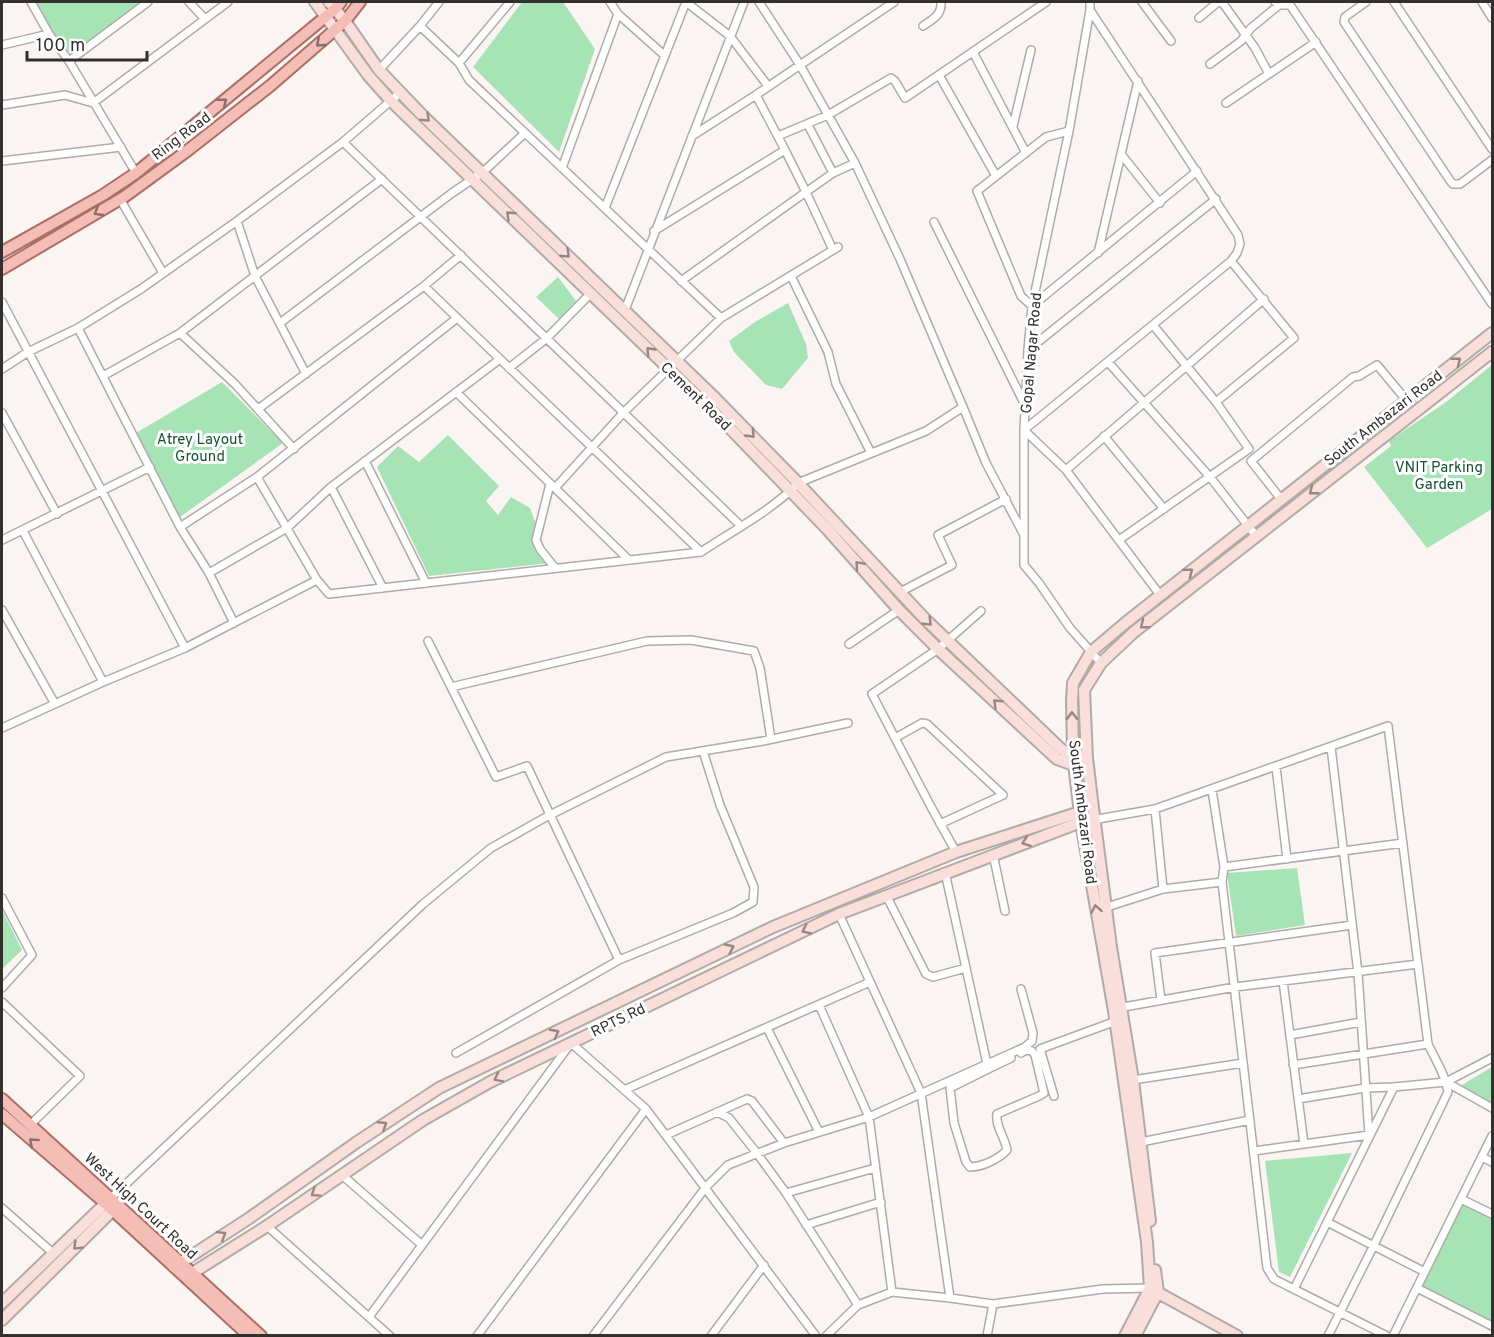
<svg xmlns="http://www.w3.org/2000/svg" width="1494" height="1337" font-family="Overpass,sans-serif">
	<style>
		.green { fill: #a6e3b5 }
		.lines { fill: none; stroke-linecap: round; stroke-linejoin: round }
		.street-casing { stroke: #b0abaa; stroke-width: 10 }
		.secondary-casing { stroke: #b0abaa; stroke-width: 14 }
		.primary-casing { stroke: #ab6f66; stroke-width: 14 }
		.street { stroke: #fff; stroke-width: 7 }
		.secondary { stroke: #f9deda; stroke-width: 10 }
		.primary { stroke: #f4bdb5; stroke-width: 10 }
		.oneway { stroke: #896f6b }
		.oneway2 { stroke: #968784 }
		.labels { text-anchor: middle; stroke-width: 6; stroke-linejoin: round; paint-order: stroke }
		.street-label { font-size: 15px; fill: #32302f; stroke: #fff }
		.park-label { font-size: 15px; fill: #11542c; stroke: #fff }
	</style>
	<rect width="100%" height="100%" fill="#faf4f3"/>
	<!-- green -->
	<path class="green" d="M28,2H145L74,58Z
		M522,2H563L595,49L559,152L473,67Z
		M558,277L576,301L559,319L536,297Z
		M788,303L806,344L808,358L782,389L766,385L734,352L729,341L755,322Z
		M1492,365V509L1427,548L1364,467L1391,446L1389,441L1446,402Z
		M222,382L283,443L180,517L136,433Z
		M448,435L499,486L486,501L498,515L511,497L530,508L550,563L429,576L377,467L398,446L419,462Z
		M1297,868L1305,925L1236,936L1227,873Z
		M2,910L22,950L2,969Z
		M1492,1067V1106L1457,1088Z
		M1352,1153L1290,1277L1279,1272L1265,1161Z
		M1462,1201L1492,1216V1324L1421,1287Z"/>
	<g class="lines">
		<!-- street casing -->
		<g class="street-casing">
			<path id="street" d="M31,2L49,34
				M189,2L205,19
				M610,2L618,14L664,55
				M759,2L800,65L894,2
				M1090,2V10L1069,131L1032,306L1028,350L1024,430V565L1039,583L1070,628L1101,663
				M1142,2L1171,41
				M1222,2L1255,48L1269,74
				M1275,2L1279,5H1290L1492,304
				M1366,2L1345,17L1344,22L1451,182L1453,184H1460L1492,160
				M1394,2L1492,149
				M1482,2L1492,18
				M1090,10L1238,235L1240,244L1237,253L1231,261L1024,430L1066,470L1160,595
				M1199,18L1218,2
				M420,26L459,63L469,80L721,318
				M923,26C933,19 942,15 941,2
				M2,45L49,34L69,61L136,173
				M973,52L1026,153
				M69,61L148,2
				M459,63L510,2
				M1210,64L1241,41L1251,28L1279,5
				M379,70L420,26L439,2
				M939,75L996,176
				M1226,103L1316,42
				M2,105L65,95L93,103L228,2
				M808,125L833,173
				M1013,126L1031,50
				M1069,131L1046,137L977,191L1021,296L1032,306L1197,171
				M692,136L756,95
				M778,136L828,115L891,78L895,81L905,98L1046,2
				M343,142L741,526
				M1121,154L1160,203
				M2,161L121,147
				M562,168L618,14
				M120,199L163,273
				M605,208L686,2L730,36L768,86
				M237,221L255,276L306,374
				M934,222L1024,403
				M654,231L785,150L756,95L800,65L855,163L900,259L963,407
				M833,250L806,192L833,173L855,163
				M1098,253L1138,81
				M791,276L828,352L836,384L871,453
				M681,281L806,192L785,150
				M424,286L701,552
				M2,302L185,648
				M625,310L744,2
				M280,323L452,193L483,172L525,133
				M78,328L180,527L209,573L234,623
				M180,333L235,384L294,449
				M1028,350L1216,199
				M1108,362L1210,477L1256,536
				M509,368L547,338L591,293
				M2,369L28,352L78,328L141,289L237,221L343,142L401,92
				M103,376L180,333L382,179
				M456,392L629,560
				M1216,402L1294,338L1231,261
				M258,409L424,286L461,255
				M2,413L57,514
				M1104,436L1164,509
				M365,461L426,583
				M1066,470L1264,299
				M257,477L317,580L329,594L701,552C731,532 774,509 798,483L926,431L963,407L986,463L1024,535
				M550,484L536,540L540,549L555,568
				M331,487L383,588
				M555,488L624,412L721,318L838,247
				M1281,499L1251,461L1353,377L1359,376L1377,365L1407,401
				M180,527L257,477L457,318
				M23,531L103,682
				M2,540L150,467
				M1119,540L1249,449L1216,402L1153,325
				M209,573L287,528L331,487L500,359
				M900,592L952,565L938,535L1006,499
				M2,610L55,704
				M428,641L496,777L527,766L619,960
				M849,644L899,610
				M451,687L647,641L691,640L754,651L760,668L771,739
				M2,728L103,682L185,648L317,580
				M895,738L922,723L927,724L1003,795L940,824
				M1276,767L1287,859
				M1212,790L1224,867L1222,882L1267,1268L1274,1279L1387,1336
				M1155,809L1163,889
				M1081,822L1155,809L1388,726L1428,1044C1435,1059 1446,1076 1448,1092L1373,1247L1328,1336
				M956,852L930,805L872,694L938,649L981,611
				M993,854L1005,911
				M1224,867L1403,843
				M945,872L987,1064L990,1068L1011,1058
				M886,895L926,974L933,977L966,968
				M2,898L32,955L2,988
				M1107,907L1163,889L1222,882
				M839,914L921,1093L950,1298
				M1283,981L1304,1144
				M1161,1000L1155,953L1352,925
				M2,1002L80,1076L30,1125
				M819,1005L869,1117L892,1292
				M1118,1008L1235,987L1418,964
				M767,1028L819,1132
				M1290,1035L1361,1022
				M456,1053L619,960L733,913L753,902L754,887L720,805L703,751
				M1293,1065L1428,1044
				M990,1068L950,1088L954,1123L966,1162L970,1167C982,1167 999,1159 1007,1150C1005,1138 995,1125 997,1114L1039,1096L1044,1093L1035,1055L1032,1051L1026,1050L1021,1053
				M1133,1080L1243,1063
				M1446,1082L1492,1108
				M624,1090L870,982
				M1054,1096L1040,1049L1116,1021
				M1298,1099L1365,1088L1394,1087L1446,1082L1492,1058
				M717,1112L729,1118L756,1152L786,1193L858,1305
				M666,1135L747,1099L752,1101L784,1143
				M1141,1142L1250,1120
				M1254,1151L1369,1135L1358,973L1331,747
				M1482,1157L1492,1162
				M342,1175L422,1245
				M786,1193L875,1168
				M111,1198L423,904L491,848L546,817L666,757L763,741L848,723
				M1461,1199L1492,1214
				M2,1208L53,1253
				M1327,1222L1425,1272
				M806,1225L881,1202
				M267,1226L390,1336
				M1417,1288L1492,1326
				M1294,1289L1394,1087
				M369,1317L571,1043L646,1109L816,1336
				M477,1336L646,1109
				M593,1336L706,1187L728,1165L784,1143L869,1117L1025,1047L1032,1041L1033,1033L1021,989
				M711,1336L764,1265
				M826,1336L858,1305L892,1292L950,1298L993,1304L1103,1289L1150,1288
				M987,1336L993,1304
				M1393,1336L1492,1136"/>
		</g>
		<!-- secondary casing -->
		<g class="secondary-casing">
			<path id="secondary" d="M315,2L368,75L391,101L722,420L828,530L899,610L938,649L1057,759L1079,767
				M329,2L345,21L379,70L424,117L713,396L798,483L925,619L1061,749L1073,756L1079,757
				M1150,1221L1133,1080L1111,947L1093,808L1087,758L1084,690L1101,663L1134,632L1492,352
				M174,1267L248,1219L357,1142L439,1088L773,927L956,852L1080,812
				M186,1277L267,1226L423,1120L490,1082L839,914L1081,822
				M1153,1290L1237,1336
				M2,1303L111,1198
				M2,1320L118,1205
				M1125,1336L1150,1288L1147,1242L1114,1011L1081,822L1073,756L1072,700L1073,683L1091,652L1124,624L1492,333
				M1135,1336L1158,1292L1155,1270"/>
		</g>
		<!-- primary casing -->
		<g class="primary-casing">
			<path id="primary" d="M2,252L103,195L136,173L335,9L341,2
				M2,269L124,197L187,151L270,86L345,21L360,2
				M2,1099L261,1336
				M2,1114L105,1203L249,1336"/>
		</g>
		<!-- street -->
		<use href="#street" class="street"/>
		<!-- secondary -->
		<use href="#secondary" class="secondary"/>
		<!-- primary -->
		<use href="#primary" class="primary"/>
	</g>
	<!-- one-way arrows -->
	<defs><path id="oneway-chevron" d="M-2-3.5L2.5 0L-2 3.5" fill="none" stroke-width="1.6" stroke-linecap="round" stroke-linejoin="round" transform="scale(1.5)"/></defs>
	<g class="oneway">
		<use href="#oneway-chevron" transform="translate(320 43) rotate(139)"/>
		<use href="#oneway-chevron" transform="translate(223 102) rotate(-39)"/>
		<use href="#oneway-chevron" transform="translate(98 212) rotate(149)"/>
		<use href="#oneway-chevron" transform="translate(33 1142) rotate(-139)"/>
	</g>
	<g class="oneway2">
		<use href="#oneway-chevron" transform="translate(426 118) rotate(44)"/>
		<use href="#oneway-chevron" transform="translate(510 215) rotate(-136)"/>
		<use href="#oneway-chevron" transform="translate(566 254) rotate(44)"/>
		<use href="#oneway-chevron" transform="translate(650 351) rotate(-134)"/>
		<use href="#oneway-chevron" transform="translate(1457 361) rotate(-38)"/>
		<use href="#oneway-chevron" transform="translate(751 434) rotate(46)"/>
		<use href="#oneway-chevron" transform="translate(1313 491) rotate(142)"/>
		<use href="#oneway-chevron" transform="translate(859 565) rotate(-131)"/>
		<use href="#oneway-chevron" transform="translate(1189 572) rotate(-38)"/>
		<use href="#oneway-chevron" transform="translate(928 622) rotate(45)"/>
		<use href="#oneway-chevron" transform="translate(1144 625) rotate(142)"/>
		<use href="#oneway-chevron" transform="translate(997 703) rotate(-136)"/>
		<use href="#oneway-chevron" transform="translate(1072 716) rotate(-91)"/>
		<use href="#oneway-chevron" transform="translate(1026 842) rotate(160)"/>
		<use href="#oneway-chevron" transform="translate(1096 909) rotate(-100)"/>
		<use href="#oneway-chevron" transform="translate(806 930) rotate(154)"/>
		<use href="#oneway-chevron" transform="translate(730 948) rotate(-25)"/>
		<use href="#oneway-chevron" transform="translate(555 1033) rotate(-28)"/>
		<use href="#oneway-chevron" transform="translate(498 1078) rotate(154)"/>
		<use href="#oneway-chevron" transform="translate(383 1125) rotate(-33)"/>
		<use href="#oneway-chevron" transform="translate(315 1193) rotate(146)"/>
		<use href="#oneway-chevron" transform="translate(222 1235) rotate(-32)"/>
		<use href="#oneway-chevron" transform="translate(77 1246) rotate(135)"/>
	</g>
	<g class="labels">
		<!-- street labels -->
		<g class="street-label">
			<text transform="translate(181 136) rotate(-37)" y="5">Ring Road</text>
			<text transform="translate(1031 353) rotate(-85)" y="5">Gopal Nagar Road</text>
			<text transform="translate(696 396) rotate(44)" y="5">Cement Road</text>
			<text transform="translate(1383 418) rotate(-38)" y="5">South Ambazari Road</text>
			<text transform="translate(1083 812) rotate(83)" y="5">South Ambazari Road</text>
			<text transform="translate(618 1020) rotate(-26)" y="5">RPTS Rd</text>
			<text transform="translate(141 1206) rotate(43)" y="5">West High Court Road</text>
		</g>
		<!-- park labels -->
		<g class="park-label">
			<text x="200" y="444">Atrey Layout<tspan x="200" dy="17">Ground</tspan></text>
			<text x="1439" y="472">VNIT Parking<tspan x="1439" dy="17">Garden</tspan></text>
		</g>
	</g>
	<!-- border -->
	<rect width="1494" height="1337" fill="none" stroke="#32302f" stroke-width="6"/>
	<!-- scale -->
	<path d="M27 51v9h120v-9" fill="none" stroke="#32302f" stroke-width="3"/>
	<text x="36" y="51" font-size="18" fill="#32302f" stroke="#ffffff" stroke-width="4.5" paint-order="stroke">100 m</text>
</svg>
